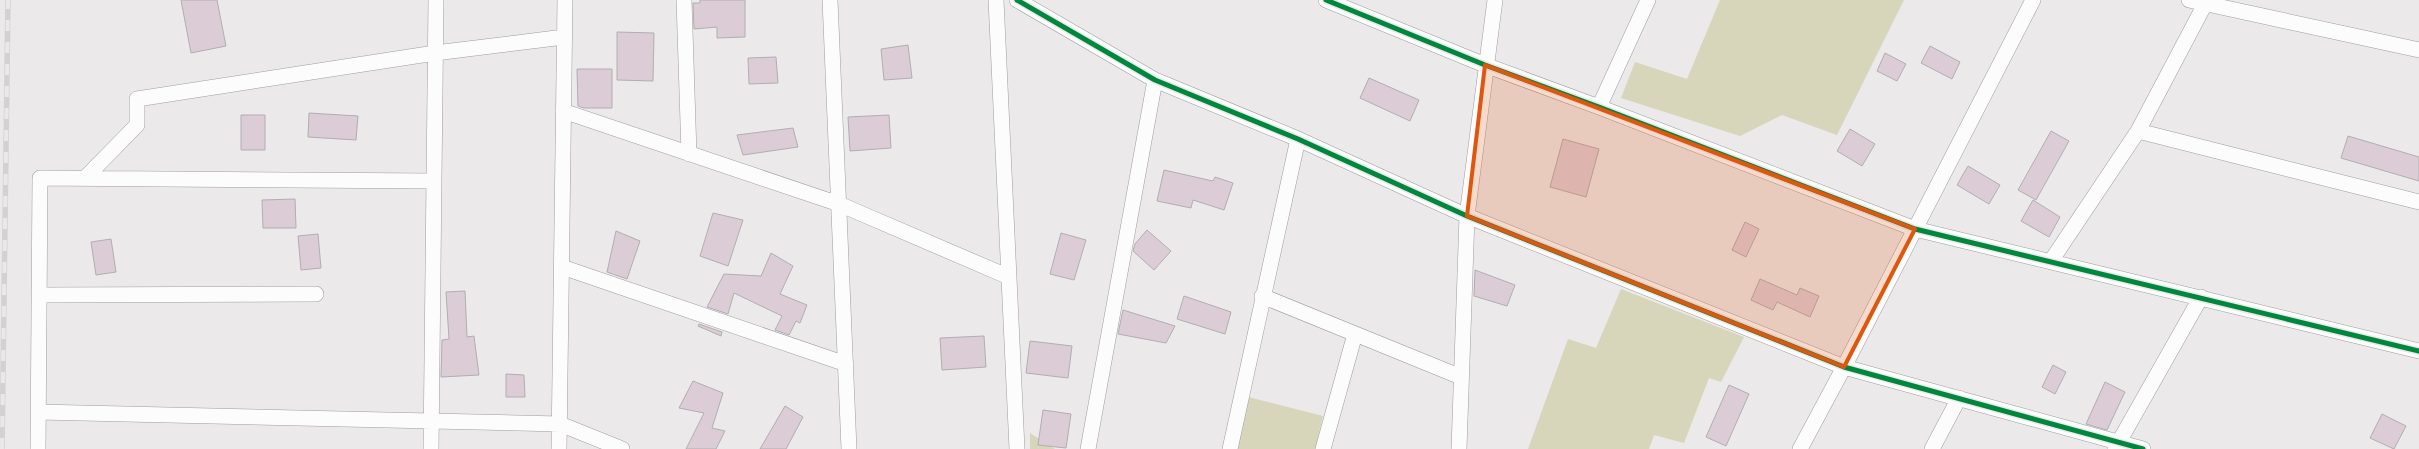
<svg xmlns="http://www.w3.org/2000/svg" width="2419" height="449" font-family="'Varela Round',sans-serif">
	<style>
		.green { fill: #d7d5ba }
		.building { fill: #dcccd6; stroke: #b0aeaf }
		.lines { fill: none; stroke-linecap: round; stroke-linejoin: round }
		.minor-casing { stroke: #9f9e9f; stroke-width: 16 }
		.minor { stroke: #fcfcfc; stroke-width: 15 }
		.rail-casing { stroke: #d3d2d2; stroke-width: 5.5 }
		.rail { stroke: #ece8ea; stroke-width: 4; stroke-dasharray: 11; stroke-linecap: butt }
		.cycleway-casing { stroke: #ece8ea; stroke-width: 8 }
		.cycleway { stroke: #00873e; stroke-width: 5 }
		.marked { fill: #df570e; fill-opacity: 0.2; stroke: #df570e; stroke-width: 4; stroke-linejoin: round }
	</style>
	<rect width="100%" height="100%" fill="#ebe9ea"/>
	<!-- green -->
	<path class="green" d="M1720,0H1904L1837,135L1782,115L1740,136L1621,98L1635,62L1687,79Z
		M1621,289L1744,337L1721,382L1709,378L1684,443L1654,435L1649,449H1528L1568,339L1596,348Z
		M1248,397L1323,416L1315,449H1233Z
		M1030,433L1055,449H1030Z"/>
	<!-- building -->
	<path class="building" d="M181,0H217L226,46L191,53Z
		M700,0H745V37L717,38V27L694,29L693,3H700Z
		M617,32L654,33L653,81L617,80Z
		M908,45L912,78L884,80L881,49Z
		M1930,46L1960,62L1952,79L1921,63Z
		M1885,53L1906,64L1897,81L1877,71Z
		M776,57L778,83L749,84L748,58Z
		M577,69H612V108H584L578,106Z
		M1369,78L1419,100L1410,121L1360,98Z
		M309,113L358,116L356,140L308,137Z
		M241,115H265V150H241Z
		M889,115L891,148L850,151L848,117Z
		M793,128L798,147L743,155L737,135Z
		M1850,129L1875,144L1862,166L1837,151Z
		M2051,131L2069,141L2036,200L2018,190Z
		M2348,136L2419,157V181L2341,158Z
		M1563,139L1599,149L1586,197L1550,187Z
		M1968,166L2000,185L1989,204L1957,185Z
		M1164,170L1213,181L1215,177L1233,183L1224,210L1193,200L1191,208L1157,201Z
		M295,199L296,228H263L262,200Z
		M2033,200L2060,217L2049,237L2021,221Z
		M713,213L743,220L728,266L700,256Z
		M1745,222L1759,229L1746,257L1732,250Z
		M1147,230L1171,251L1154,270L1133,251L1135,244Z
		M616,231L640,241L627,279L607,272Z
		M1061,233L1086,240L1074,280L1050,274Z
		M318,234L321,268L301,270L298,236Z
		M111,239L116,272L96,275L91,242Z
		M771,253L793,266L780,294L807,305L800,323L796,321L789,335L775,330L782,316L734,293L728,314L707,307L724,274L761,276Z
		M1475,270L1515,285L1507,306L1474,296Z
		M1760,279L1797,295L1800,288L1819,296L1810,317L1777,302L1773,310L1751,300Z
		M465,291L467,337L474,336L479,375L441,377L442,340L449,339L446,292Z
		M1184,296L1231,312L1225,334L1177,319Z
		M1123,310L1175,326L1166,343L1118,334Z
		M699,324L722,332L721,336L698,326Z
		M984,336L986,367L942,370L940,338Z
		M1030,341L1072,346L1068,378L1026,373Z
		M2053,365L2066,372L2055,394L2042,387Z
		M506,374L524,375L525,397H506Z
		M693,381L723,393L712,428L725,431L716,449H686L704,413L679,408Z
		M2105,382L2125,392L2107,430L2086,424Z
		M1729,385L1749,394L1726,446L1706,437Z
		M785,406L803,417L786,449H760Z
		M1043,410L1071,414L1066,448L1038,445Z
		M2382,414L2406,426L2394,449L2370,438Z"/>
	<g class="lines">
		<!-- minor casing -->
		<g class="minor-casing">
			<path id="minor" d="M684,0L689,154
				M830,0L849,449
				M996,0L1017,449
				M1017,0L1155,80L1298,139L1467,216L1844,367L2143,449
				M1326,0L1485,65L1599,107L1915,229L2419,351
				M2189,0L2419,50
				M1599,107L1648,0
				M563,111L839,204L1009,277
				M2138,131L2419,202
				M85,178L137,125V99L435,53L564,37
				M2051,261L2138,131L2205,4
				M562,267L846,364
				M39,295L316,294
				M1262,296L1461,377
				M38,412L560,424L622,449
				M38,449L40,178L434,181
				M431,449L436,0
				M559,449L565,0
				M1088,449L1155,80
				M1230,449L1298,139
				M1323,449L1355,334
				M1459,449L1467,216L1495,0
				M1800,449L1844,367L2033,0
				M1932,449L1959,398
				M2115,449L2201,297"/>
		</g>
		<!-- minor -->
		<use href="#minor" class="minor"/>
		<!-- rail casing -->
		<g class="rail-casing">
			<path id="rail" d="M2,449L8,0"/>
		</g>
		<!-- rail -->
		<use href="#rail" class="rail"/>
		<!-- cycleway casing -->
		<g class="cycleway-casing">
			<path id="cycleway" d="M1017,0L1155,80L1298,139L1467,216L1844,367L2143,449
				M1326,0L1485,65L1599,107L1915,229L2419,351"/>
		</g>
		<!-- cycleway -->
		<use href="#cycleway" class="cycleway"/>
	</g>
	<!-- marked area -->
	<path class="marked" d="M1485,65L1915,229L1844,367L1467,216Z"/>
</svg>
